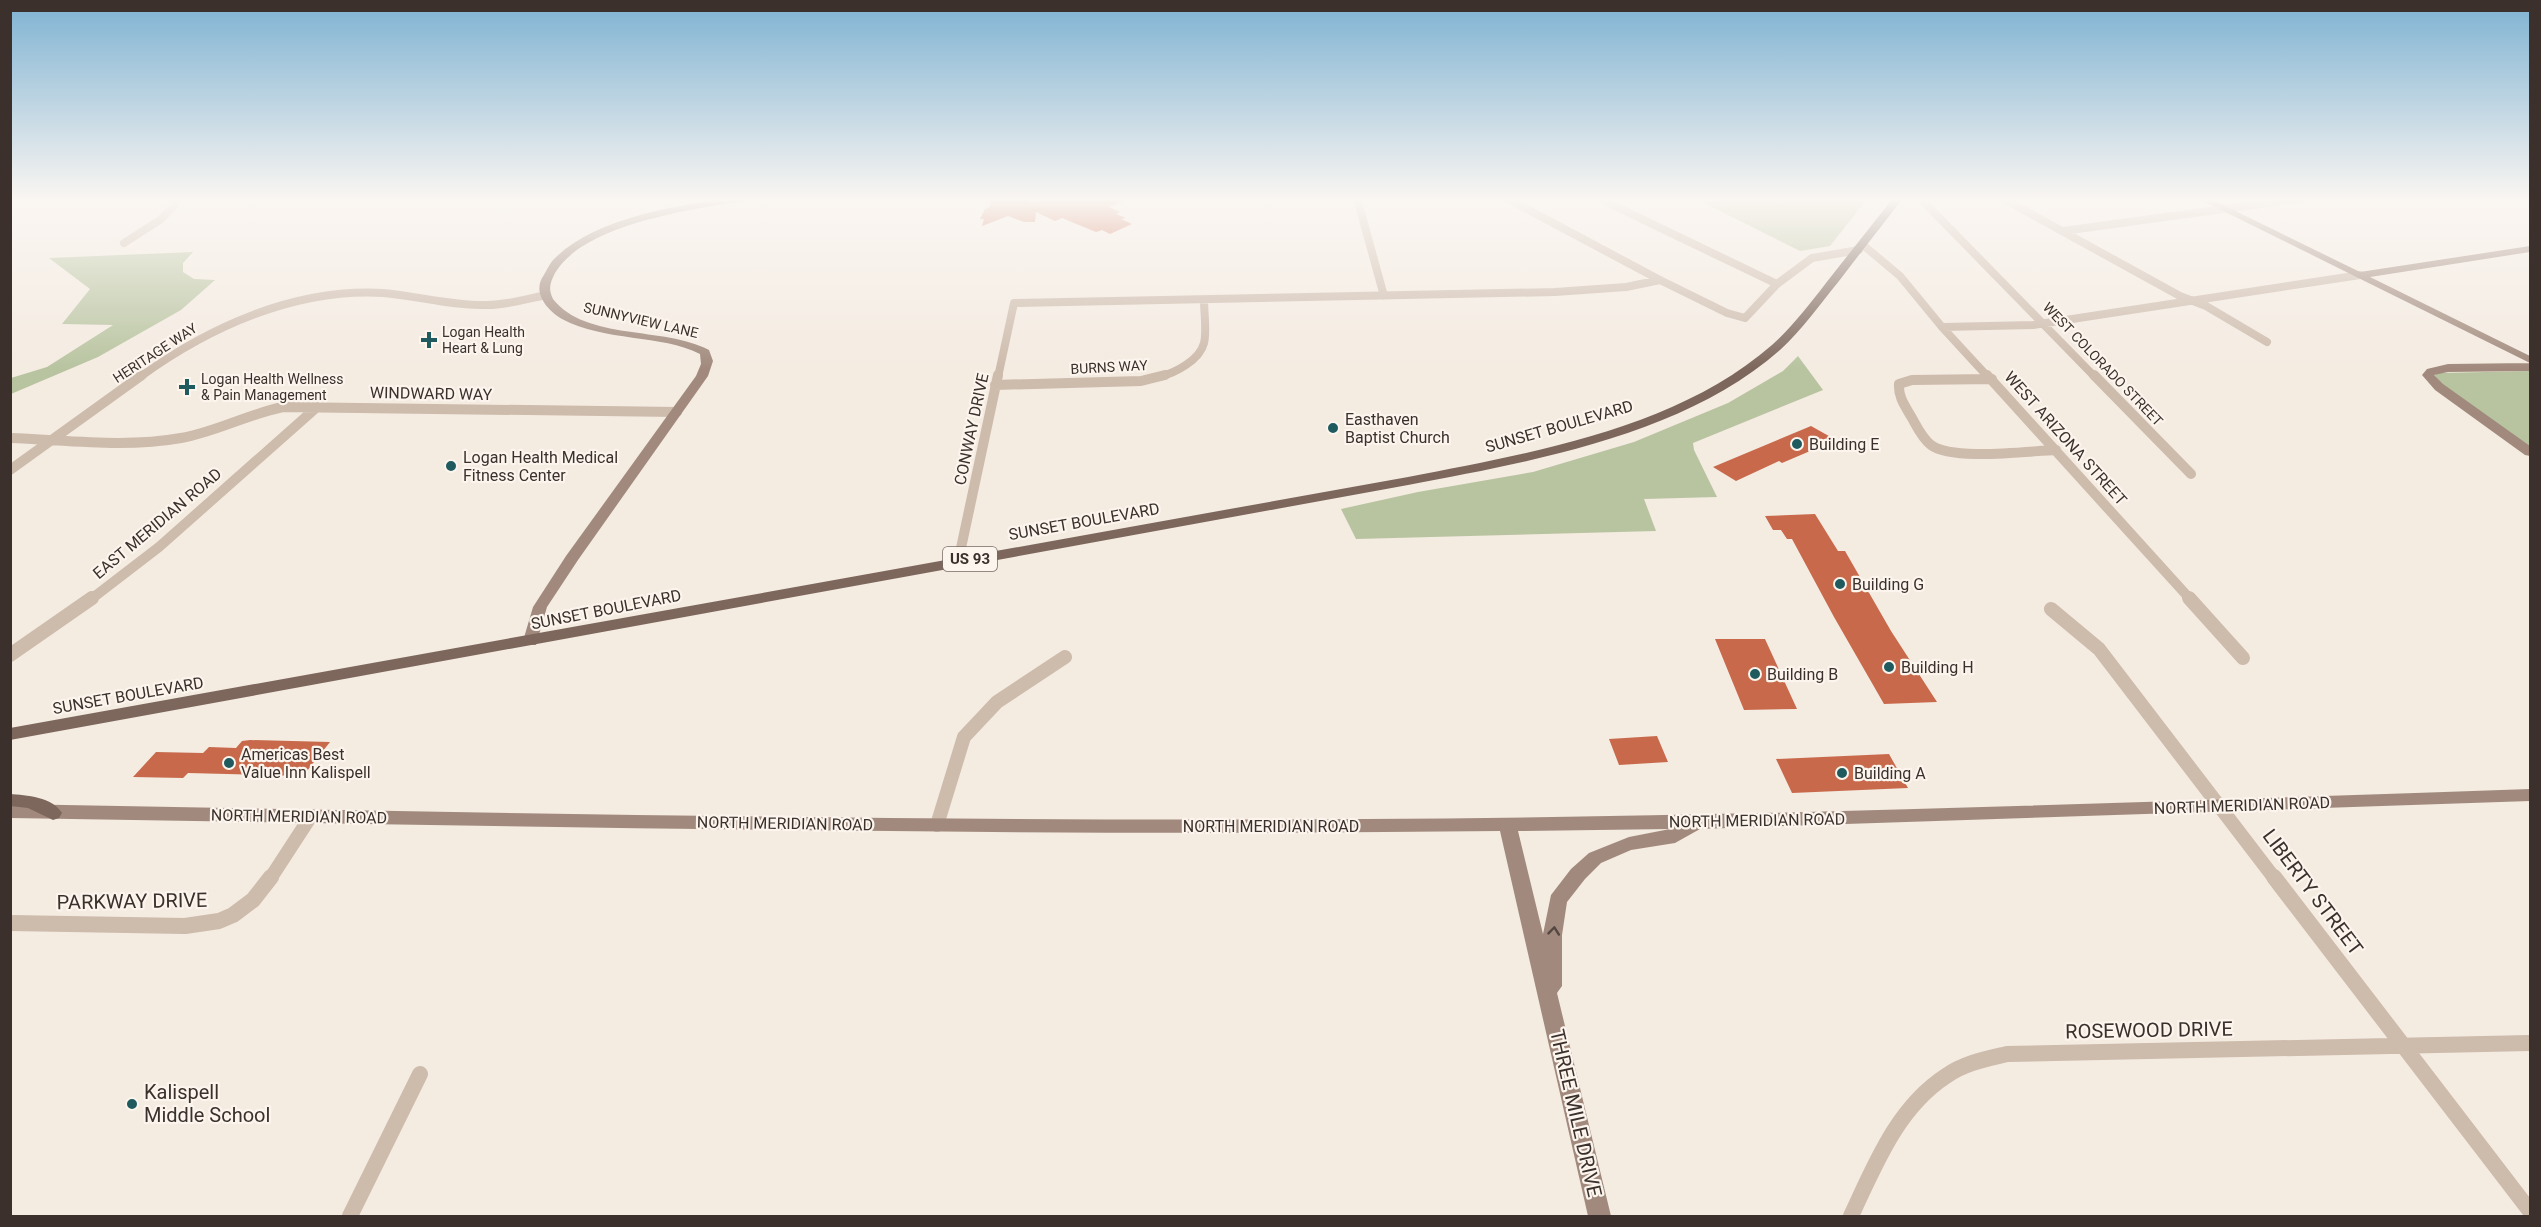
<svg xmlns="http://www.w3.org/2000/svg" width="2541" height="1227" font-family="Roboto,sans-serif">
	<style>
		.green { fill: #b8c4a0 }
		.building { fill: #c8694b }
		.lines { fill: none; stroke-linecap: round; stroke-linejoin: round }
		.street-far3 { stroke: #cdbbac; stroke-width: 8 }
		.street-far2 { stroke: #cdbbac; stroke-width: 10 }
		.street-far1 { stroke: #cdbbac; stroke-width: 14 }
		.street { stroke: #cdbbac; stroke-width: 16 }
		.secondary { fill: #a18a7d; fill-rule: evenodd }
		.primary { fill: #7d675c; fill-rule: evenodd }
		.oneway { stroke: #544640 }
		.poi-dot { fill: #1f5a5e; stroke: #fbf5ee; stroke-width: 2 }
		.labels { text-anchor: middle; stroke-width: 4.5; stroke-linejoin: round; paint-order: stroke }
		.far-street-label { font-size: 14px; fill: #3b302b; stroke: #fbf5ee }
		.far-poi-label { font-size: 14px; fill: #3b302b; stroke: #fbf5ee; text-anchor: start }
		.shield { fill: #fbf5ee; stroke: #756b66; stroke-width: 1.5 }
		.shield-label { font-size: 15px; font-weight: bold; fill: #3b302b }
		.street-label { font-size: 16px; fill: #3b302b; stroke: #fbf5ee }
		.poi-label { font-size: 16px; fill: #3b302b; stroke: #fbf5ee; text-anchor: start }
		.near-street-label { font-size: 20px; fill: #3b302b; stroke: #fbf5ee }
		.near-poi-label { font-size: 20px; fill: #3b302b; stroke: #fbf5ee; text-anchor: start }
	</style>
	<rect width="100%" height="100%" fill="#f4ebe1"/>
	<!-- green -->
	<path class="green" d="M1694,198H1868L1830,246L1800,251Z
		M193,252L183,263V272L194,279L215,280L181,310L98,357L11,394V378L47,367L113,325L62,324L90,289L49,258Z
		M1798,356L1823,390L1693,443L1694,450L1717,497L1644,499L1656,531L1356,539L1341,509L1418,492L1533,472L1634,442L1728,403L1783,371Z
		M2530,371V449L2442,385L2434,375L2439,373Z"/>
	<!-- building -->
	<path class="building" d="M991,198H1020L1033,202L1047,198H1130L1109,207L1120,212L1116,214L1126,218L1121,219L1132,224L1110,234L1102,230L1096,232L1062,218L1055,221L1036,212L1035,222H1024L1008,216L982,226L984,219H980L985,209L990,207Z
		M1811,426L1836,440L1782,463L1779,461L1736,481L1713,467Z
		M1815,514L1838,551H1845L1891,631L1937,702L1884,704L1834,617L1792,539H1787L1781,530H1773L1765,516Z
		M1715,639H1765L1797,709L1744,710Z
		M1657,736L1668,762L1619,765L1609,739Z
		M250,740L330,742L303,776L188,773L183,778L133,777L156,752L203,753L209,747L236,748L242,741Z
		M1889,754L1908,788L1792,793L1776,759Z"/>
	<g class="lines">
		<!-- street-far3 -->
		<path class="street-far3" d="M1357,198L1384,296
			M1506,198L1660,280L1727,313L1745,318L1777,284L1812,258L1859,250
			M1598,198L1777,284
			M1920,198L2095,377
			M2002,198L2180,296L2206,306L2267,342
			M2525,198L2530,200
			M2063,231L2305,198
			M124,243L160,220L175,205V198
			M1863,245L1900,276L1942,327L1988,377
			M1943,327L2033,325L2360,275
			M140,377C209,327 295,288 383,293C418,296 452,306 487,305C507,305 527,299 546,295
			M998,377L1014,303L1555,292L1626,287L1660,280
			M1159,377C1175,373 1200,360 1204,343C1207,331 1204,313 1204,300"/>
		<!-- street-far2 -->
		<path class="street-far2" d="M1987,375L2191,600
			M2094,375L2191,474
			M1992,379L1912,380L1899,384C1898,397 1905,406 1912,418C1917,427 1922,438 1931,445C1952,461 2028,451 2056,450
			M995,385L1141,381L1165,375
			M10,438C67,440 125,448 181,438C216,432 248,414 283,407L677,412
			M10,470L142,375
			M958,562L998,375
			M90,600L159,547L317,407"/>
		<!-- street-far1 -->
		<path class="street-far1" d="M2189,598L2243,658
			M2051,609L2099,649L2275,879
			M10,655L92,598
			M937,825L964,737L997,702L1065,657
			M270,879L311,816"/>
		<!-- street -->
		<path class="street" d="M2274,877L2530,1211
			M10,923L185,926L219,921L233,915L253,900L271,877
			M350,1216L420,1074
			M1851,1216C1875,1165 1897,1108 1946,1076C1964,1063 1986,1059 2007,1054L2530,1043"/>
		<!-- secondary -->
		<path class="secondary" d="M730,198H750L745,201C692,209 584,224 555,273C550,283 548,289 553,299C586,341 664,326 709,350L713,361L708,376L578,560L547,607L536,645H526L523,641L533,607L566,556L696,376L701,364L700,354C661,334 605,342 562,319C549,311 533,295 542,278C546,272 549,264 554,259C595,218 674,206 730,198Z
			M2197,198H2209L2360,272L2530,246V252L2370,277L2530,356V371L2448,372L2434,375L2443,384L2530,446V456L2525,455L2435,390L2422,375L2427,369L2448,364L2530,363Z
			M2530,789V801L1700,829L1675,843L1631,850L1601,863L1585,879L1567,902L1562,935V986L1557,993L1611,1216H1588L1500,831C1003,837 507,826 10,818V804C462,812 914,822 1365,819C1754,817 2142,802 2530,789ZM1670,829L1629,837L1589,853L1571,869L1551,895L1543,934L1518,831Z"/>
		<!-- primary -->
		<path class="primary" d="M1893,198H1903C1882,226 1860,253 1839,281C1820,304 1802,330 1780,350C1682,436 1532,461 1408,485L10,740V728L1408,477C1530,453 1676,429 1772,345C1792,327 1809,305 1826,283C1848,255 1871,226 1893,198Z
			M10,794C26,795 53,797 62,813L59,818L53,820L28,808L10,806Z"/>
	</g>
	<!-- one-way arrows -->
	<defs><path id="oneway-chevron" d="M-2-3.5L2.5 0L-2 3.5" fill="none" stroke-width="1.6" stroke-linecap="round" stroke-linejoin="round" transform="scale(1.5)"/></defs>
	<use class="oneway" href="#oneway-chevron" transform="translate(1554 931) rotate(-84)"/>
	<!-- sky -->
	<linearGradient id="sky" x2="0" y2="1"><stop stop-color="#7eb2d2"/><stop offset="0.54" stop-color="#faf6f2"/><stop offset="1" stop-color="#faf6f2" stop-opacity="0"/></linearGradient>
	<rect width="2541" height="369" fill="url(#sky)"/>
	<!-- markers -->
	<g class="poi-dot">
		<path d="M426 331h6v6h6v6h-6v6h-6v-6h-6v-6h6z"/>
		<path d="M184 378h6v6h6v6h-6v6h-6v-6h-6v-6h6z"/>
		<circle cx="1333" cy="428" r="6"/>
		<circle cx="1797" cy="444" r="6"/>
		<circle cx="451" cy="466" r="6"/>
		<circle cx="1840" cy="584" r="6"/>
		<circle cx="1889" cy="667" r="6"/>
		<circle cx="1755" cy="674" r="6"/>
		<circle cx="229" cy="763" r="6"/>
		<circle cx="1842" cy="773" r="6"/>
		<circle cx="132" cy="1104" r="6"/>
	</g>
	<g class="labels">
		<!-- far-street labels -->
		<g class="far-street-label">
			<text transform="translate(641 320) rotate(13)" y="5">SUNNYVIEW LANE</text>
			<text transform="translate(155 353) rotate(-33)" y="5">HERITAGE WAY</text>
			<text transform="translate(2103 364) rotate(46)" y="5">WEST COLORADO STREET</text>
			<text transform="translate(1109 367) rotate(-3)" y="5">BURNS WAY</text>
		</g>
		<!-- far-poi labels -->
		<g class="far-poi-label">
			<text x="442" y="337">Logan Health<tspan x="442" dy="16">Heart &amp; Lung</tspan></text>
			<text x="201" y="384">Logan Health Wellness<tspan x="201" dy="16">&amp; Pain Management</tspan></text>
		</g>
		<!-- shield labels -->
		<rect class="shield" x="943" y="547" width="54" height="24" rx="4.5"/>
		<g class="shield-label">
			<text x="970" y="564">US 93</text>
		</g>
		<!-- street labels -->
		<g class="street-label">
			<text transform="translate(431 393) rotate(1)" y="6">WINDWARD WAY</text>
			<text transform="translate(1559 426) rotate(-16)" y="6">SUNSET BOULEVARD</text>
			<text transform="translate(971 429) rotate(-78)" y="6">CONWAY DRIVE</text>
			<text transform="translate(2066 438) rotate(48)" y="6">WEST ARIZONA STREET</text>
			<text transform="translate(1084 521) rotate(-10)" y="6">SUNSET BOULEVARD</text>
			<text transform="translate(157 523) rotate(-40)" y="6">EAST MERIDIAN ROAD</text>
			<text transform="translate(606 609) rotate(-11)" y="6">SUNSET BOULEVARD</text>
			<text transform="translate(128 695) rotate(-10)" y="6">SUNSET BOULEVARD</text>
			<text transform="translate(2242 805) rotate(-2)" y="6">NORTH MERIDIAN ROAD</text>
			<text transform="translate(299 816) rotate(1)" y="6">NORTH MERIDIAN ROAD</text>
			<text transform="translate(1757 820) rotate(-1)" y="6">NORTH MERIDIAN ROAD</text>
			<text transform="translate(785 823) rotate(1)" y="6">NORTH MERIDIAN ROAD</text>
			<text x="1271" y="832">NORTH MERIDIAN ROAD</text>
		</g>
		<!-- poi labels -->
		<g class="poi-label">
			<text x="1345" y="425">Easthaven<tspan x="1345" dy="18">Baptist Church</tspan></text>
			<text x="1809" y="450">Building E</text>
			<text x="463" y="463">Logan Health Medical<tspan x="463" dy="18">Fitness Center</tspan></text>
			<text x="1852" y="590">Building G</text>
			<text x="1901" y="673">Building H</text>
			<text x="1767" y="680">Building B</text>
			<text x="241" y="760">Americas Best<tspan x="241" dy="18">Value Inn Kalispell</tspan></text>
			<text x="1854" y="779">Building A</text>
		</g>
		<!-- near-street labels -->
		<g class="near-street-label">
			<text transform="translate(2313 892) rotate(53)" y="7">LIBERTY STREET</text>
			<text transform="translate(132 901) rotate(-1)" y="7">PARKWAY DRIVE</text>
			<text transform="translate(2149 1030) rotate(-1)" y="7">ROSEWOOD DRIVE</text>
			<text transform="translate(1576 1113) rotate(77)" y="7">THREE MILE DRIVE</text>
		</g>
		<!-- near-poi labels -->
		<g class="near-poi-label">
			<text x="144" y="1099">Kalispell<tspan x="144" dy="23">Middle School</tspan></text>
		</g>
	</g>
	<!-- border -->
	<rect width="2541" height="1227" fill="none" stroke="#3b302b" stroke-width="24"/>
</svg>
